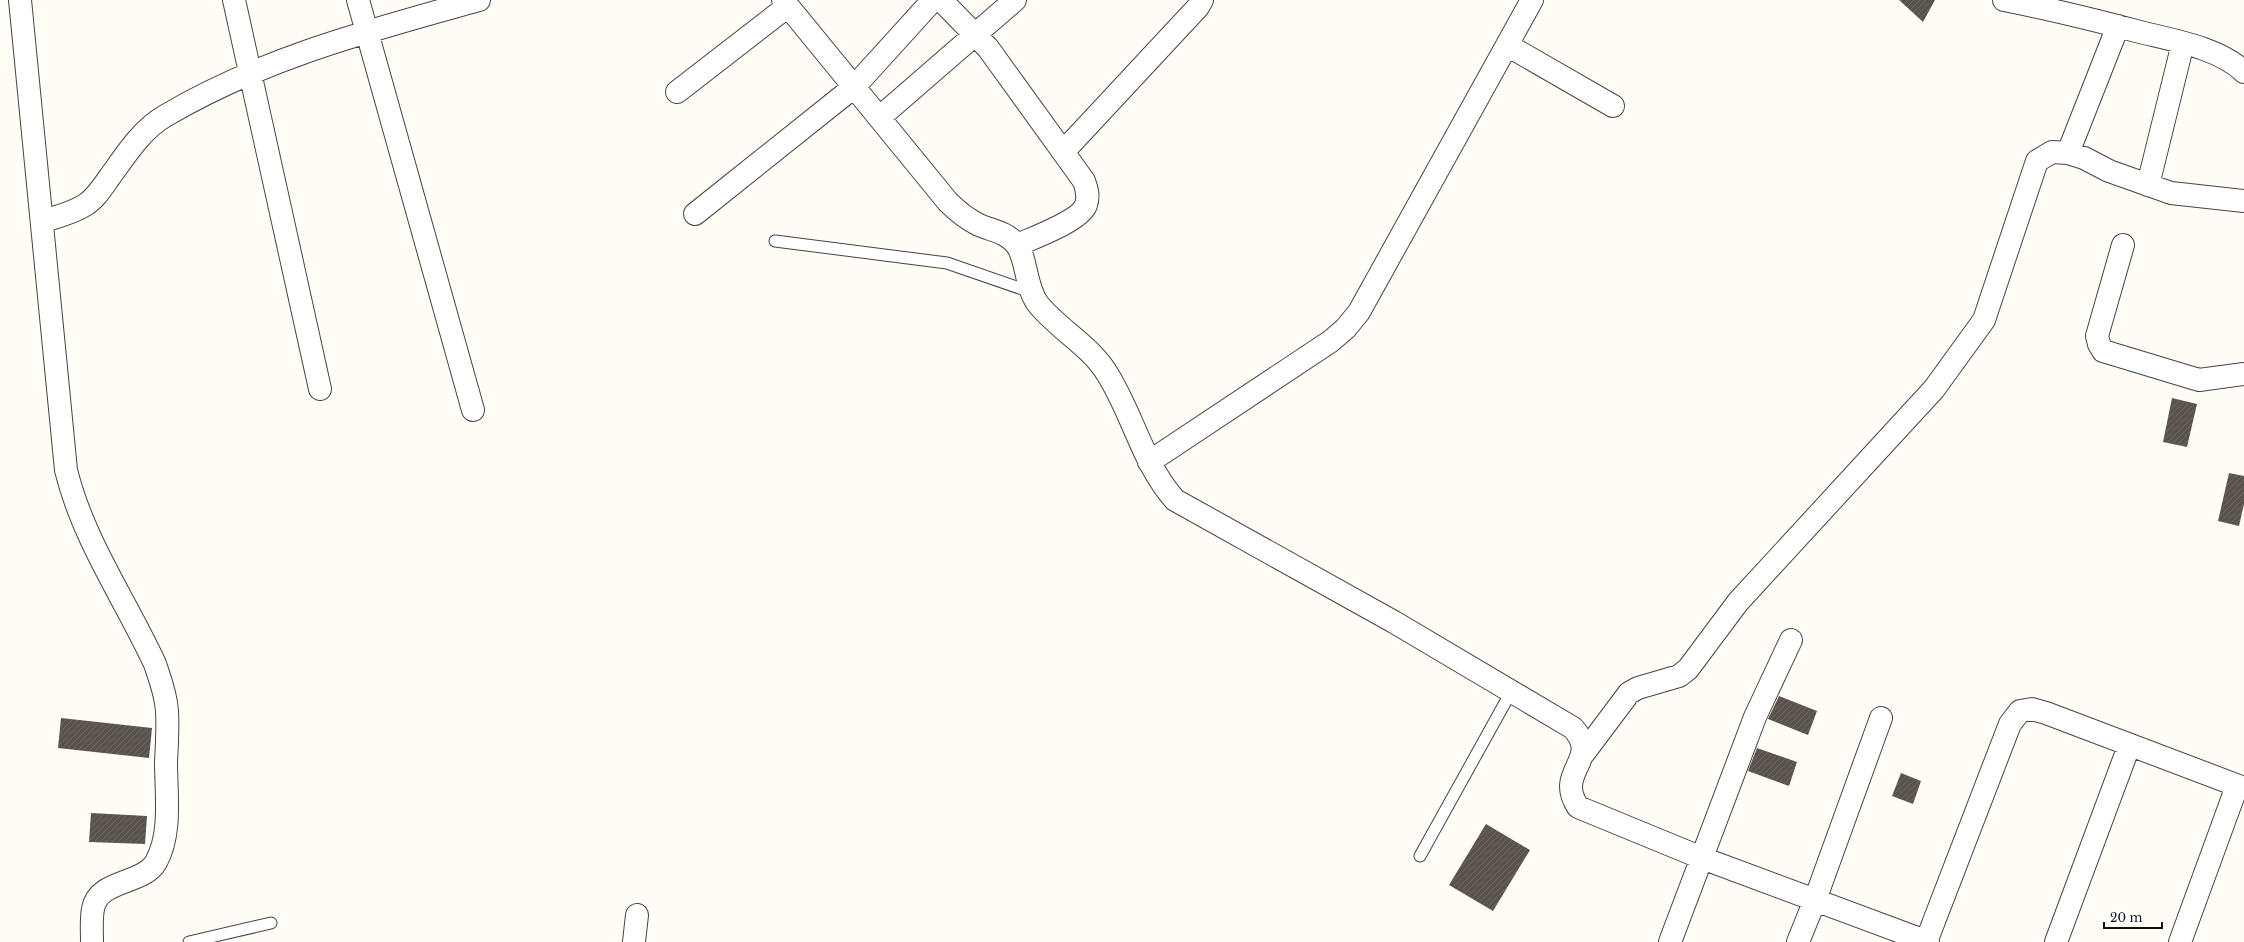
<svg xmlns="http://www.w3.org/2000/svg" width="2244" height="942" font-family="'Libre Baskerville',serif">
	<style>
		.building { fill: url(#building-hatch) }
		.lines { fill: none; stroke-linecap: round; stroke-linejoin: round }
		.service-casing { stroke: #444; stroke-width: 13 }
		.minor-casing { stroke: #444; stroke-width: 24 }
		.service { stroke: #fff; stroke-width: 11 }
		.minor { stroke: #fff; stroke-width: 22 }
	</style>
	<defs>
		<pattern id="building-hatch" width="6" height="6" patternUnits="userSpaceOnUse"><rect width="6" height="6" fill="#5a524d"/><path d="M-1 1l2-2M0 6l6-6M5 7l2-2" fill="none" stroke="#6d6662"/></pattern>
	</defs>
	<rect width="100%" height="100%" fill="#fffdf5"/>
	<!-- building -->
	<path class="building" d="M1899,0H1935L1923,22Z
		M2172,398L2197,404L2187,447L2163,442Z
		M2229,473L2244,476V504L2239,526L2218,521Z
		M1779,696L1817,711L1808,735L1768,719Z
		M61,718L152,728L149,758L58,748Z
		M1757,748L1797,762L1789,786L1748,771Z
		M1901,773L1921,781L1913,804L1892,796Z
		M91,813L147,816L145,844L89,842Z
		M1486,824L1530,850L1493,911L1449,885Z"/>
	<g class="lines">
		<!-- service casing -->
		<g class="service-casing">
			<path id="service" d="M775,241L947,263L1031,292
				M1420,856L1511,692
				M189,942L271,923"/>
		</g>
		<!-- minor casing -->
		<g class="minor-casing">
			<path id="minor" d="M20,0L66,470C83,540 125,599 155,664C160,679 166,694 167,711C168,728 167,745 166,762C166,793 172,834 156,862C143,885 98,879 93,909C91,919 92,931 92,942
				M234,0L320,389
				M358,0L473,410
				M783,0L948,202C957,211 967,219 979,225C993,231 1006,232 1016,244C1027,257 1025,287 1038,304C1059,330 1091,346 1108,375C1133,415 1143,464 1175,500L1394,622L1573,728C1602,760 1554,771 1578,807L1702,858L1928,942
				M941,0L988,48L1084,181C1087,189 1089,196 1086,205C1080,221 1033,238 1017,245
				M2004,0C2050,9 2095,20 2140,32C2172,40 2220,48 2244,72
				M1507,45L1613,106
				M677,92L788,6
				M879,118L1015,0
				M1063,152L1198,7L1202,0
				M2068,153L2118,26
				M2148,185L2183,43
				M695,214L854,87L933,0
				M43,221C56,217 73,213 85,205C95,199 102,188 109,178C125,156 141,130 165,116C263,58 371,30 479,0
				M2123,245L2097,336L2099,344L2103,351L2199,380L2244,374
				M1149,462L1331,341L1346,328L1359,312L1532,0
				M1584,753L1629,693L1638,688L1679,676L1688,669L1738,602L1934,389L1984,320L2037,161L2052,152L2068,153L2084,158L2109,171L2171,193L2244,201
				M634,942L637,915
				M1670,942L1755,717L1791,640
				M1798,942L1815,900L1881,718
				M1926,942L2010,724L2020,711L2032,709L2046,713L2244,788
				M2056,942L2129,746
				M2180,942L2237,786"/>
		</g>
		<!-- service -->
		<use href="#service" class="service"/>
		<!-- minor -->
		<use href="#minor" class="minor"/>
	</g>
	<!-- scale -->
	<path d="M2104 922v6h58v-6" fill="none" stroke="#111111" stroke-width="2"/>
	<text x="2110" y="922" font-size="12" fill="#111111" stroke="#ffffff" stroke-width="3" paint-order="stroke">20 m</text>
</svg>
